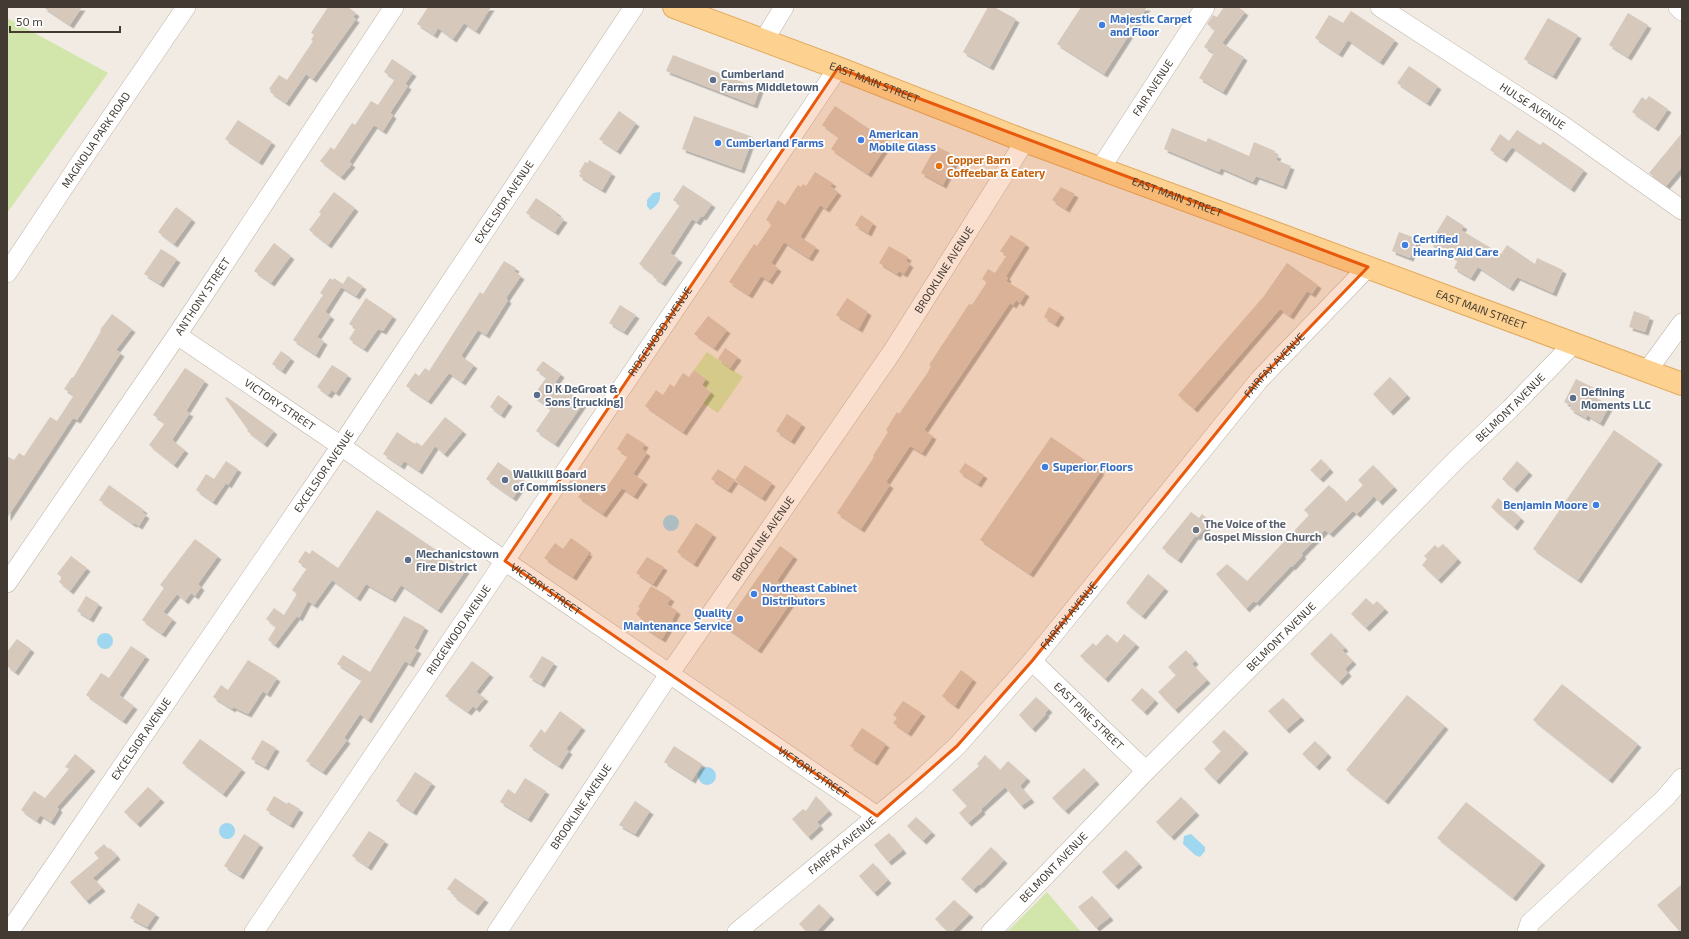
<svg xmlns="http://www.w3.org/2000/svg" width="1689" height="939" font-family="'Exo 2',sans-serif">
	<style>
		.green { fill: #d2e6ab }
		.water { fill: #9ed7ef }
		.building { fill: #d6c8bb; filter: url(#shadow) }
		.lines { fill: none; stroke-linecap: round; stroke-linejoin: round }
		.minor-casing { stroke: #bfb5a9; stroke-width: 20 }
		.major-casing { stroke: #e2ab60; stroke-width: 24 }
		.minor { stroke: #fff; stroke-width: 19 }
		.major { stroke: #fdd190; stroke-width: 22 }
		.marked { fill: #e8590c; fill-opacity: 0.2; stroke: #e8590c; stroke-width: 3; stroke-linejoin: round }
		.shop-dot { fill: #3f7fe0; stroke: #fff; stroke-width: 1.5 }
		.service-dot { fill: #5c6f8a; stroke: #fff; stroke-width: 1.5 }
		.food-dot { fill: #e8710a; stroke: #fff; stroke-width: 1.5 }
		.worship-dot { fill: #6b7280; stroke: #fff; stroke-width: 1.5 }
		.labels { text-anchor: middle; stroke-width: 3.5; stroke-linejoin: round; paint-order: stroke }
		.shop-label { font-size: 11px; font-weight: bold; fill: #366cbe; stroke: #fff; text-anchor: start }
		.service-label { font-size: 11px; font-weight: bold; fill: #4e5e75; stroke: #fff; text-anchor: start }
		.street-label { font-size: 11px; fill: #433b33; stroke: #fff }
		.food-label { font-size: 11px; font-weight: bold; fill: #c56008; stroke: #fff; text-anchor: start }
		.worship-label { font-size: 11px; font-weight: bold; fill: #5b616d; stroke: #fff; text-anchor: start }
	</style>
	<defs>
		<filter id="shadow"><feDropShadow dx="3.5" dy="3.5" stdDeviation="0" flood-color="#0004"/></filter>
	</defs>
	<rect width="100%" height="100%" fill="#f1ebe3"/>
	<!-- green -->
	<path class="green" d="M7,18L108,73L7,213Z
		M707,352L743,377L718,413L703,403L711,391L702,385L706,379L694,370Z
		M1047,892L1081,932H1007Z"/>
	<!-- water -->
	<path class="water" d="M660,192C661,201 657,206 650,210L647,206V200L653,193Z
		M663 523a8 8 0 1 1 16 0a8 8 0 1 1-16 0Z
		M97 641a8 8 0 1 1 16 0a8 8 0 1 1-16 0Z
		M698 776a9 9 0 1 1 18 0a9 9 0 1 1-18 0Z
		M219 831a8 8 0 1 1 16 0a8 8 0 1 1-16 0Z
		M1191,834L1205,847V851L1200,857L1195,855L1183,844L1184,836Z"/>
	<!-- building -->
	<path class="building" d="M43,7H82L70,25Z
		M328,7H348L356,13L353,17L356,19L313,79L306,74L286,103L270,92L271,90L269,89L279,75L287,80L313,41L311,40L314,35L311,33Z
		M428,7H491L476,31L464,23L453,39L438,28L434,35L417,24Z
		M988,7H994L1016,19L990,67L963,52Z
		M1081,7H1147L1104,74L1057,44Z
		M1224,7H1238L1245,12L1222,43L1244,57L1223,92L1199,78L1214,53L1204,47L1215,30L1207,24L1213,15L1217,17Z
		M1351,11L1395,40L1380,62L1348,40L1339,54L1315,38L1329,15L1343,23Z
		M1628,13L1648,25L1628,57L1609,45Z
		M1548,18L1578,35L1553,76L1524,59Z
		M673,55L760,89L754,105L666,71Z
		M392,59L413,73L405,84L408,86L390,113L393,115L383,131L374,125L349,162L352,164L341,177L320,161L331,147L334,150L352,123L355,125L371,101L378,105L395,79L384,72Z
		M1409,66L1438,86L1427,103L1397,83Z
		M1649,96L1668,109L1655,128L1632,112L1642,97L1646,100Z
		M835,106L889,142L868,174L831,149L839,137L822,125Z
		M619,111L636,123L617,151L599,139Z
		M694,116L753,137L741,170L682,149Z
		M238,120L272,142L259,162L225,139Z
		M1172,128L1206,142L1208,138L1249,156L1254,142L1275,151L1274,154L1278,155L1276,160L1291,166L1283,186L1256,176L1253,182L1221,168L1219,172L1164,149Z
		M1517,130L1540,145L1543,142L1584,170L1571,189L1512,147L1503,159L1490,150L1500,134L1509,141Z
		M1682,133V167L1666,186L1649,173Z
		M936,146L950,153L949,155L956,159L943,185L921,173Z
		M589,160L612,173L602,190L579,176L581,173L579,172L585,162L588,163Z
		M815,172L833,183L830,186L838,192L826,209L820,205L800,237L816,247L809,258L784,242L771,263L778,268L769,281L761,276L749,295L729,282L754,244L757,246L772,224L766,220L778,200L785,205L798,185L801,187L803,184L806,186Z
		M683,185L712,204L703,217L701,216L697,222L692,219L670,253L679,259L662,283L653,277L654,275L639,264L680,205L673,200Z
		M1061,187L1075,194L1066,209L1052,200Z
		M334,192L355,208L328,245L309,230L321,214L319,212Z
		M536,198L558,213L556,215L564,219L555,232L526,213Z
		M176,207L192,219L174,244L158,232Z
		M861,215L873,223L868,233L855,225Z
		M1447,215L1464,226L1461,230L1501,254L1507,245L1535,264L1537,258L1563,270L1553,293L1517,277L1510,288L1478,267L1471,278L1454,268L1458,260L1430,243Z
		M1399,232L1418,239L1410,258L1392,251Z
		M1011,235L1026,244L1006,276L1008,278L1006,281L1026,293L1020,303L1016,300L1013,305L1010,303L924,430L933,436L922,453L910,446L886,482L890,485L861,529L837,513L874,457L873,456L888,432L886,430L897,412L899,414L928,372L931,366L929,365L969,304L972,305L987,282L982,279L988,269L995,273L1007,255L1000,251Z
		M274,243L291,256L271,283L254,271Z
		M889,246L908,257L906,261L910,264L904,274L899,271L897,274L879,263Z
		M161,249L177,259L160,284L144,274Z
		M504,261L516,268L514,271L521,276L506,298L508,300L486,335L478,330L461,356L474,365L462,382L449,373L428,401L406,386L415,373L419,376L425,368L429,371L480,292L483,294Z
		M1287,263L1318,285L1312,294L1307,291L1290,316L1280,309L1194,409L1178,395L1264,296Z
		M348,276L363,286L356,296L341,287Z
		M330,278L333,280L334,278L343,284L325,312L331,316L317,337L324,341L316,355L293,340L323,295L320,293Z
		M366,298L393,316L383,331L378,329L364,349L349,339L356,328L349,324Z
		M847,298L868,312L859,329L836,315Z
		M620,305L636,315L624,332L609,323Z
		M1049,307L1061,314L1055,324L1044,317Z
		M1634,311L1650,317L1645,332L1629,327Z
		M112,314L132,329L116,350L121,353L77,420L73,418L7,518V456L14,460L19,453L24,456L50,417L57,421L74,395L64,389L72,377L73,378L101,331L100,330Z
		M708,316L727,330L714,348L694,334Z
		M725,348L738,357L730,368L718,359Z
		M281,351L291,358L282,371L272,364Z
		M543,361L561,374L555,383L536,370Z
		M332,365L348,375L336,393L332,390L328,395L317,387Z
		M185,368L205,381L186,411L190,413L172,440L185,450L174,465L149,445L165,423L153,415Z
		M694,370L706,379L702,385L711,392L683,432L645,406L656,390L663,395L670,384L674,387L683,373L689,377Z
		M1390,377L1407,395L1390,412L1373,394Z
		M546,378L584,402L555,444L536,431L551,409L533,396Z
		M1576,379L1596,389L1592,396L1610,405L1600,423L1587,415L1586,418L1570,409L1572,406L1564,402Z
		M498,395L509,403L501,415L490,407Z
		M227,397L274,431L264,444L247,431L248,430L225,398Z
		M787,414L802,424L791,441L776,431Z
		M445,417L463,431L444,454L435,446L419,471L404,461L401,466L383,454L397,432L415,444L416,442L422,446Z
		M1614,430L1659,461L1578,580L1533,549Z
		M627,433L645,444L642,449L647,453L633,474L644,481L634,496L622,488L603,514L578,497L587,485L601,496L628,456L617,449Z
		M1051,437L1101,471L1030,574L980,540Z
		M1321,459L1330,469L1320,479L1310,470Z
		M226,461L238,469L228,485L226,483L213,502L196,490L206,474L214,479Z
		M1517,461L1529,472L1514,489L1502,479Z
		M498,462L525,481L513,498L486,479Z
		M965,463L984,475L978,484L959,472Z
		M745,465L772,483L762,498L735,480Z
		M1373,465L1394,487L1379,502L1374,496L1357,514L1353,511L1330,534L1325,530L1301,554L1303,555L1292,567L1291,566L1256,603L1254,601L1246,609L1216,574L1227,564L1247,581L1309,515L1304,510L1329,485L1346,502L1363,485L1358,480Z
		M718,469L735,480L728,490L711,479Z
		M109,485L144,510L142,512L146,515L139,526L134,523L133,524L99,500Z
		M1498,498L1521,518L1514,527L1491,507Z
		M377,510L466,570L438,610L401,585L392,599L366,584L357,598L332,580L314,605L308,601L299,618L297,616L275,645L268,640L276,627L266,619L274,608L284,615L297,594L292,590L307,568L298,562L305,551L310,554L312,550L338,568Z
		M1191,512L1199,518L1202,514L1211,522L1197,537L1195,536L1178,560L1162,548Z
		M696,523L713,534L694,564L677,552Z
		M571,538L588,550L586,551L589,553L573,577L544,558L555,543L563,549Z
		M195,539L218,556L198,584L201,587L195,596L191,593L185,601L177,594L163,612L173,619L162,634L142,620L164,588L160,585Z
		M1443,544L1458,559L1438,580L1422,565L1427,559L1424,556L1435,545L1438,548Z
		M780,546L794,556L777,581L796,595L758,650L724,626Z
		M71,556L87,568L70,591L59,582L62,577L57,574Z
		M647,557L664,567L653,584L636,573Z
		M1148,574L1165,588L1142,616L1126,603Z
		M651,586L671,598L667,604L677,611L672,620L673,621L662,639L639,624L642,619L636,614L640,608L638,607Z
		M86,596L99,604L90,619L77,611Z
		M1366,598L1373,605L1377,601L1385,609L1366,628L1351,614Z
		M404,616L425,627L414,648L418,650L410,664L405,661L368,720L360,714L344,738L347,740L323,772L306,761L362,680L337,664L343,655L370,672Z
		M1331,633L1345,648L1342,650L1353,661L1345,669L1348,673L1339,682L1310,654Z
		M1107,634L1117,643L1124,634L1136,644L1105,679L1080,656L1093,643L1096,646Z
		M17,639L31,649L15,672L7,666V652Z
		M131,646L146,656L119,695L134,706L123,721L86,695L101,673L109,678Z
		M1186,650L1195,661L1192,664L1207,680L1175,710L1158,692L1176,675L1168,667Z
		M542,656L554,663L541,684L529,677Z
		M248,660L277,678L267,694L263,691L248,714L233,707L232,709L213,697L221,685L228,690Z
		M472,661L490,674L476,692L485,698L476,709L473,706L468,712L445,696Z
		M961,670L973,679L955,706L942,696Z
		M1562,684L1638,744L1609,780L1533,720Z
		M1142,688L1155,700L1144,712L1131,700Z
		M1407,695L1445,726L1385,801L1346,770Z
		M1036,697L1049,709L1045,713L1046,714L1032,729L1019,715Z
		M1283,698L1301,717L1286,730L1268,711Z
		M903,701L922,713L908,733L893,723L897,718L893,715Z
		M560,711L582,727L566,749L569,751L559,766L529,746L541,729L545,733Z
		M862,728L886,744L874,762L850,746Z
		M1224,730L1245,750L1216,781L1204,769L1221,751L1212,742Z
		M200,739L242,769L223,794L182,763Z
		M262,740L276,748L265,767L251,759Z
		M1315,741L1328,754L1316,767L1302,754Z
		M674,746L702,764L692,780L664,762Z
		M75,754L92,768L57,807L59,809L51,822L40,815L37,821L21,810L34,791L45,798L69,769L65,767Z
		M985,755L1000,770L1008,761L1027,778L1020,786L1031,799L1021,806L1005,787L981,809L982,811L968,823L959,813L967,806L952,790L979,766L977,764Z
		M1084,768L1096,781L1065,811L1052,798Z
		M415,772L432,783L413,812L396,801Z
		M525,778L546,791L528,819L500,802L508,789L515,794Z
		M148,787L161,799L137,824L124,812Z
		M274,796L287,804L288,802L300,809L290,825L266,810Z
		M816,796L829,811L817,822L820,826L808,837L792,819L803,809L806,811Z
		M1181,797L1196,812L1171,837L1156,822Z
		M635,801L650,811L635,834L619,825Z
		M1466,802L1542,862L1513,898L1437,838Z
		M916,817L932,832L923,841L907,826Z
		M369,831L385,841L368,867L352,856Z
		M889,833L903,850L888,862L874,845Z
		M244,834L260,844L240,876L224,866Z
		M104,844L109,850L110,848L117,856L93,878L102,888L86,901L70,882L99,858L94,853Z
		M991,847L1004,860L980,885L979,884L973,890L961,879Z
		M1126,850L1139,864L1115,886L1102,872Z
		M873,863L888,880L874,893L859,876Z
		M455,878L485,899L475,912L453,896L455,894L447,889Z
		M1682,884V932H1680L1657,905Z
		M1092,896L1110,917L1096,928L1078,907Z
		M954,900L970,914L952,932H948L935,919Z
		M138,903L156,914L147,927L130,918Z
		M819,904L831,916L816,932H807L799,924Z"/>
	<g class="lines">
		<!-- minor casing -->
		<g class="minor-casing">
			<g id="minor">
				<path id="s1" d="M1380,7L1562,125L1682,210"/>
				<path d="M1678,7L1682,11"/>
				<path d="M764,40L784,7"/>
				<path id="s2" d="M1100,169L1205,7"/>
				<path id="s3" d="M7,273L82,160L186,7"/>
				<path id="s4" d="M177,335L341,446L505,561L877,816"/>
				<path d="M1647,371L1682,323"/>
				<path id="s5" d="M7,583L177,335L394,7"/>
				<path id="s6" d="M1032,661L1146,771"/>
				<path id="s7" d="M9,932L341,446L634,7"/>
				<path id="s8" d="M254,932L838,68"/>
				<path id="s9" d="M497,932L670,673L892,352L1025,141"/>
				<path id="s10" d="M737,932L916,784L957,746L1032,661L1259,380L1368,267"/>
				<path id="s11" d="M991,932L1146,771L1354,564L1457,459L1510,409L1573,344"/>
				<path d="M1527,932L1530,923L1665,798L1682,778"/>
			</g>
		</g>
		<!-- major casing -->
		<g class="major-casing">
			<g id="major">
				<path id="s12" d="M674,7L838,68L1025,141L1248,223L1682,384"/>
			</g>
		</g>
		<!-- minor -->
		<use href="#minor" class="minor"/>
		<!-- major -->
		<use href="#major" class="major"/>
	</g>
	<!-- marked area -->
	<path class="marked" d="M838,68L1368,267L1259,380L1032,661L957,746L877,816L505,561Z"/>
	<!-- markers -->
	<g class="shop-dot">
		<circle cx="1102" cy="25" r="4"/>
		<circle cx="861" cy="140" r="4"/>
		<circle cx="718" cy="143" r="4"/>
		<circle cx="1405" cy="245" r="4"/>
		<circle cx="1045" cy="467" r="4"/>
		<circle cx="1596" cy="505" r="4"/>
		<circle cx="754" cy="594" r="4"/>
		<circle cx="740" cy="619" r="4"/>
	</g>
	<g class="service-dot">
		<circle cx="713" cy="80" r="4"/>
		<circle cx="537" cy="395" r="4"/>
		<circle cx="1573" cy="398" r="4"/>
		<circle cx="505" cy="480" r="4"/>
		<circle cx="408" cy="560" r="4"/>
	</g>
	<circle class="food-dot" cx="939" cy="166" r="4"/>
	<circle class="worship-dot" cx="1196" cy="530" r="4"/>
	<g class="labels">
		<!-- shop labels -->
		<g class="shop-label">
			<text x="1110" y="23">Majestic Carpet<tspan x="1110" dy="13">and Floor</tspan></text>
			<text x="869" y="138">American<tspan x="869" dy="13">Mobile Glass</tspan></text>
			<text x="726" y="147">Cumberland Farms</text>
			<text x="1413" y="243">Certified<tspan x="1413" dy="13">Hearing Aid Care</tspan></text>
			<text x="1053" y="471">Superior Floors</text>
			<text x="1588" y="509" text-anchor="end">Benjamin Moore</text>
			<text x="762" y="592">Northeast Cabinet<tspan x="762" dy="13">Distributors</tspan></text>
			<text x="732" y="617" text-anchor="end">Quality<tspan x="732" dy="13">Maintenance Service</tspan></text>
		</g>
		<!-- service labels -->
		<g class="service-label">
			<text x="721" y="78">Cumberland<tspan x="721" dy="13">Farms Middletown</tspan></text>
			<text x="545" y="393">D K DeGroat &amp;<tspan x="545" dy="13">Sons [trucking]</tspan></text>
			<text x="1581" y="396">Defining<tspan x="1581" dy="13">Moments LLC</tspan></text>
			<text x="513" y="478">Wallkill Board<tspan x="513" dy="13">of Commissioners</tspan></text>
			<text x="416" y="558">Mechanicstown<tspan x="416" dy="13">Fire District</tspan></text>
		</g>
		<!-- street labels -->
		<g class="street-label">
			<text dy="4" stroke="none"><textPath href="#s12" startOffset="214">EAST MAIN STREET</textPath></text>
			<text dy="4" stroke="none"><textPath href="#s2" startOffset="97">FAIR AVENUE</textPath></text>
			<text dy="4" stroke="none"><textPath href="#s1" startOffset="182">HULSE AVENUE</textPath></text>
			<text dy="4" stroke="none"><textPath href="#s3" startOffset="160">MAGNOLIA PARK ROAD</textPath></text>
			<text dy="4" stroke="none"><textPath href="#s12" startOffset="538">EAST MAIN STREET</textPath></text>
			<text dy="4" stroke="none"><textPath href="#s7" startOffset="882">EXCELSIOR AVENUE</textPath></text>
			<text dy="4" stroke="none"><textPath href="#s9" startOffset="799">BROOKLINE AVENUE</textPath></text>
			<text dy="4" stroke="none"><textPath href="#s5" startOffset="347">ANTHONY STREET</textPath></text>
			<text dy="4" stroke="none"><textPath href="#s12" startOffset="862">EAST MAIN STREET</textPath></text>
			<text dy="4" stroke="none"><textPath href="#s8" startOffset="725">RIDGEWOOD AVENUE</textPath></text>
			<text dy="4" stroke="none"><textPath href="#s10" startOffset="784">FAIRFAX AVENUE</textPath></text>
			<text dy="4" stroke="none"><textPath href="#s4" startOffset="124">VICTORY STREET</textPath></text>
			<text dy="4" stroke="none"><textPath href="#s11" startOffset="738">BELMONT AVENUE</textPath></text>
			<text dy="4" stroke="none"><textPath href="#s7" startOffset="558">EXCELSIOR AVENUE</textPath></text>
			<text dy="4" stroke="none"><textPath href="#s9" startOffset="475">BROOKLINE AVENUE</textPath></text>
			<text dy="4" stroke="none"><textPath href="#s4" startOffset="448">VICTORY STREET</textPath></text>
			<text dy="4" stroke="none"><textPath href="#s10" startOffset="460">FAIRFAX AVENUE</textPath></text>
			<text dy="4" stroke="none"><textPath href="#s8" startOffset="365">RIDGEWOOD AVENUE</textPath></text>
			<text dy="4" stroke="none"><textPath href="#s11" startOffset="414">BELMONT AVENUE</textPath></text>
			<text dy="4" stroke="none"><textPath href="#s6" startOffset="79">EAST PINE STREET</textPath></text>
			<text dy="4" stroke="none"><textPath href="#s7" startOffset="234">EXCELSIOR AVENUE</textPath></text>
			<text dy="4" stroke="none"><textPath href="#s4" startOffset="772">VICTORY STREET</textPath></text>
			<text dy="4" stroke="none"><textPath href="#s9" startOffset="151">BROOKLINE AVENUE</textPath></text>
			<text dy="4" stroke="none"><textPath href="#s10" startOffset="136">FAIRFAX AVENUE</textPath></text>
			<text dy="4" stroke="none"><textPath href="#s11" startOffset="90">BELMONT AVENUE</textPath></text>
		</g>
		<!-- food labels -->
		<g class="food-label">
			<text x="947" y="164">Copper Barn<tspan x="947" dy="13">Coffeebar &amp; Eatery</tspan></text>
		</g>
		<!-- worship labels -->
		<g class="worship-label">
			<text x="1204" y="528">The Voice of the<tspan x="1204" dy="13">Gospel Mission Church</tspan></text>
		</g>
	</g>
	<!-- border -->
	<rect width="1689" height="939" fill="none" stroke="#433b33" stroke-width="16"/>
	<!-- scale -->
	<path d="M10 26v6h110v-6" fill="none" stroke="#433b33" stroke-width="2"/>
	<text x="16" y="26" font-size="12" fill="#433b33" stroke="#ffffff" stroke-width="3" paint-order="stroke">50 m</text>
</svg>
